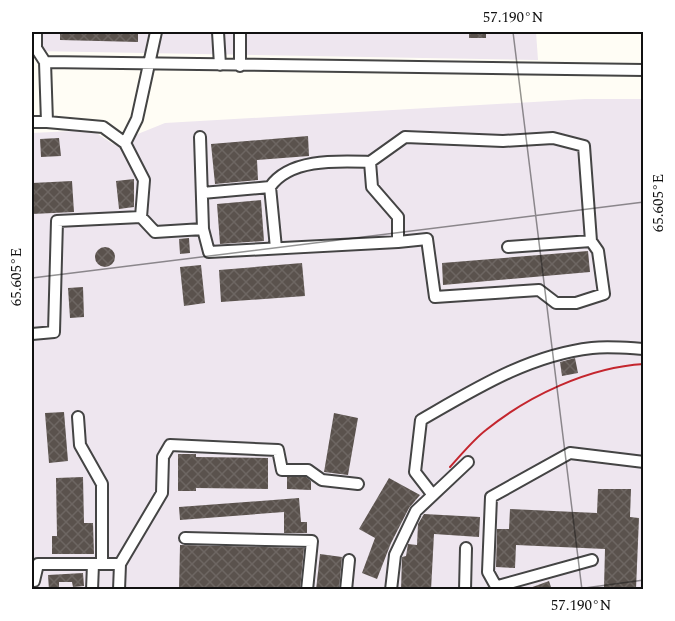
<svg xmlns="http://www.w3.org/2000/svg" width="675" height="621" font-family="Spectral,serif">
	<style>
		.industrial { fill: #eee6ef }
		.building { fill: url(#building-cross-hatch) }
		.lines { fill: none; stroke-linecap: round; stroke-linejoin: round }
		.minor-casing { stroke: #444; stroke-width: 14 }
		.minor { stroke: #fff; stroke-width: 10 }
		.rail { stroke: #c4262e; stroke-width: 2 }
		.ticks { fill: none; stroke: #111; stroke-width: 1.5; stroke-opacity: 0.45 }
		.neatline { fill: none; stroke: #111; stroke-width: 2 }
		.ticks-label { font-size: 15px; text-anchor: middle; fill: #111 }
	</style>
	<defs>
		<pattern id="building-cross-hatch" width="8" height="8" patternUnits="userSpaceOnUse" patternTransform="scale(1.5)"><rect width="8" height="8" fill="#5a524d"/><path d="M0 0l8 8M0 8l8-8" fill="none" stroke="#6d6662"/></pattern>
	</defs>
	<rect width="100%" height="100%" fill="#fffdf5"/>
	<!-- industrial -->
	<path class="industrial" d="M32,32H536L538,60L32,51Z
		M585,99H643V589H32V133L92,130L113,144L165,123Z"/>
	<!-- building -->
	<path class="building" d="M60,32H138V42L60,40Z
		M469,32H486V38H469Z
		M308,136L309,156L257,160L258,180L215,184L211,144Z
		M59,138L61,156L41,157L40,139Z
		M134,179V207L119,209L116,181Z
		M72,181L74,212L32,214V183Z
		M261,200L264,241L220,244L217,204Z
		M189,238L190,253L180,254L179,239Z
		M95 257a10 10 0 1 1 20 0a10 10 0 1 1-20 0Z
		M588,251L590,272L443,285L442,263Z
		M302,263L305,296L221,302L219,270Z
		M201,265L205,303L184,306L180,267Z
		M83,287L84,317L70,318L68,288Z
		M575,358L578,373L562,376L560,362Z
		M64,412L68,461L49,463L45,413Z
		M334,413L358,418L348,475L324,472Z
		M178,454H196V457L268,458V489L196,488V491H178Z
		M83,477L84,523H93L94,554H52V536H57L56,478Z
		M287,477H306L311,481V490L287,489Z
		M389,478L420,495L409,508L391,543L377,579L362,573L375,538L359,529Z
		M598,489H631L630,517L639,518L636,589L604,587L605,549L516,545L515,568L496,567L497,529H509L510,509L597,513Z
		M299,498L301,522H307V533H284V512L180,520L179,507Z
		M424,514L480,517L479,537L434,534L431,590H401L402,557L406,556L408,544L417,545L418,524Z
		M180,545L304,548L300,590H179Z
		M320,554L342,557L339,590H316Z
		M83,573L84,586L73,587L72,582H59V590H49L48,575Z
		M549,581L552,590H527V589Z"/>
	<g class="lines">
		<!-- minor casing -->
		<g class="minor-casing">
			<path id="minor" d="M36,32V48L45,62
				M218,32L220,65
				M240,66V32
				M32,122H47L45,62L644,70
				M125,143L137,119L156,32
				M270,187C290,158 338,161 370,162
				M202,193L270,187L276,248
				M141,217L155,232L203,229L200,137
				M203,229L209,252L398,242V217L372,187L370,162L405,137L503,141L553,138L584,146L591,241L508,247
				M398,242L427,239L435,297L539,290L556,303H576L604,294L598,251L591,241
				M32,334L54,332L57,221L141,217L144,180L125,143L103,127L47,122
				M78,417L80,445L102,484V564
				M432,494L415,472L421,420C475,389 529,355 592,348C609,346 627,348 644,349
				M185,538L312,541L307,590
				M32,581H34L38,564H120
				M498,586L592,560
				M92,590L93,564
				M119,590L120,564L162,493L163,457L170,445L278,450L282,470H308L322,480L358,484
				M346,590L349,560
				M391,590L395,555L416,511L468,462
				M465,590L466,548
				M498,590L488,572L491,497L570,453L644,462"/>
		</g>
		<!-- minor -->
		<use href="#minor" class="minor"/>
		<!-- rail -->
		<path class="rail" d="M450,467C461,455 473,440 486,430C528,396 589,367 644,364"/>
	</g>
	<!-- ticks -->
	<path class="ticks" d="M513,32L582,590M32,278L644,202M570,590L644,580"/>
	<!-- border -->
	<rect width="675" height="621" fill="none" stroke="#ffffff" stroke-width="66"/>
	<rect x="33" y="33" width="609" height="555" class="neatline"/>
	<g class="ticks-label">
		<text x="513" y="22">57.190°N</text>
		<text transform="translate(658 203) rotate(-90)" y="5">65.605°E</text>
		<text transform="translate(16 277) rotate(-90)" y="5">65.605°E</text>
		<text x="581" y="610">57.190°N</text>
	</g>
</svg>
